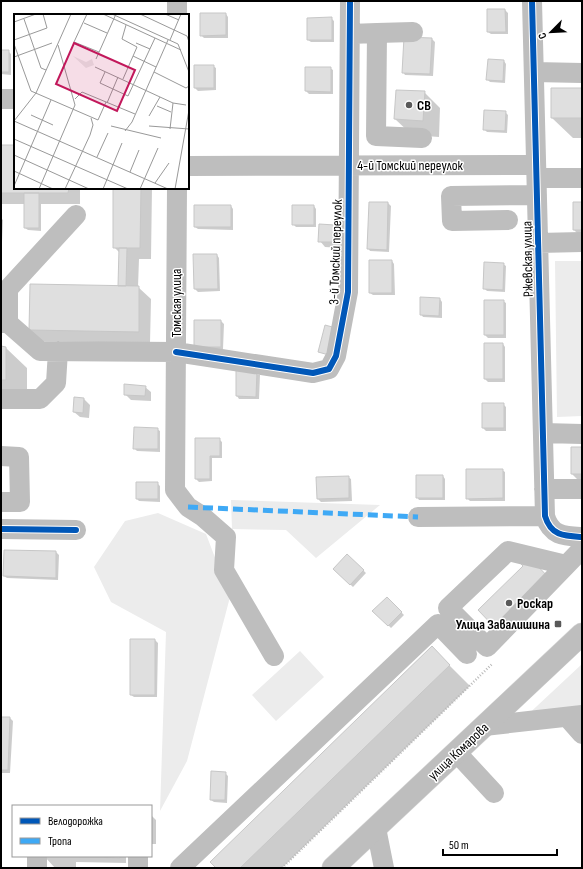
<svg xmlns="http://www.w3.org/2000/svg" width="583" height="869" font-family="'Sofia Sans Condensed',sans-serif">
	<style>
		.green { fill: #ececec }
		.shadow { fill: #0003 }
		.building { fill: #dfdfdf; stroke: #c7c7c7 }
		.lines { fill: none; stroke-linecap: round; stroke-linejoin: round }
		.major-casing { stroke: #dbdbdb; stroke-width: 23 }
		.path { stroke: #b9b9b9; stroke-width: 2.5; stroke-dasharray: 1 2; stroke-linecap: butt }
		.minor { stroke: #bebebe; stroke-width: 20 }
		.major { stroke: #bebebe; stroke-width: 22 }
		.quiet { stroke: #3fa9f5; stroke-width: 5; stroke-dasharray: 10 5; stroke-linecap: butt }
		.cycleway-casing { stroke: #fff; stroke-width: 8 }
		.cycleway { stroke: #0057b8; stroke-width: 6 }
		.poi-dot { fill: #595959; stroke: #fff; stroke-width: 1.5 }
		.labels { text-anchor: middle; stroke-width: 3; stroke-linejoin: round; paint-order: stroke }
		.poi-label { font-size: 14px; font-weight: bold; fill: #000; stroke: #fff; text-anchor: start }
		.street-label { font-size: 14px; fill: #000; stroke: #fff }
		.inset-road { fill: none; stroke: #999; stroke-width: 1 }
		.view { fill: #c2185b; fill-opacity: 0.15; stroke: #c2185b; stroke-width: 2 }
		.inset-edge { fill: none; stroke: #000; stroke-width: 2 }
	</style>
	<rect width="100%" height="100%" fill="#fff"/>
	<!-- green -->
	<path class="green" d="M555,261H582V416L557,417Z
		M231,500L380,505L316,558L286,530L232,529Z
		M158,513L206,534L230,597L187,761L160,811L166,632L111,602L94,567L125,521Z
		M300,651L324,677L276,721L252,695Z
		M582,664V712L522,720Z"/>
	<!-- shadow -->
	<path class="shadow" d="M505,10L508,13V34H491L488,32Z
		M226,14L228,17V38H204L201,35Z
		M331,18L334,21V42H311L308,40Z
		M432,39L435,42L433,76L405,75L403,72Z
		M1,51H8L11,54V75L1,74Z
		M504,61L506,64L505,83L490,82L487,79Z
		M213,66L216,68V90L198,91L195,88Z
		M330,68L333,70V94H309L306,91Z
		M582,89V138H573L552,118Z
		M424,92L440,108L439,137L412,135L395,119Z
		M505,112L508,115L507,133L487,132L484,129Z
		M1,146H15V188H80V204H41V231L28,230L25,228V204H1Z
		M114,188H152L151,259H139L138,287L151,299L150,343L42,341L30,330L119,287L120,253L114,247Z
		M370,203H388L391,206L389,252L370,251L368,248Z
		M582,203V238L574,230Z
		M231,206L233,209V230L198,229L195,227Z
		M314,206L316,209V227H296L293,224Z
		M1,218L3,220L2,242H1Z
		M335,226L340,232V248L325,247L320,241Z
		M217,255L219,258L220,291L198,292L195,289Z
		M392,261L394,264L395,295H373L370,293Z
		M503,264L506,266L505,292L487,291L484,288Z
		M440,299L442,302V318L423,317L421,314Z
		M503,301L506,303V338H488L485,335Z
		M221,321L224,324L223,349H197Z
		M503,344L505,347V382H488L485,379Z
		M1,347L6,348L27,368V400H1Z
		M237,371L260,375L259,399H239L237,396Z
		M145,387L151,392V401L131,400L125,394Z
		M75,398L84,399L90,405L89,418L80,417L74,412Z
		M483,404H503L506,407V431H486L483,428Z
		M157,429L160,431V452L137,451L134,448Z
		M219,439L222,442V458H212V481L199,482L196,479Z
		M572,448H582V484L572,474Z
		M502,470L505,472V501H470L467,498Z
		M443,476L445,479V500H419L417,497Z
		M348,477L351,479L352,501L321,502L318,499L317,478Z
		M157,483L160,486V502L139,501L137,499Z
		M56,552L59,555L58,580L7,578L4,576Z
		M347,555L366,573L353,587L334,569Z
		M387,598L404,615L391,628L374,611Z
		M155,640L158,643L157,697H134L131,695Z
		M432,648L470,686L282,868H218Z
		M1,718H10L13,721L10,773H1Z
		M225,773L228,776L227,803L214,802L211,800Z
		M151,815L156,820V844H151Z
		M44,856H126V863L76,862V868H55Z"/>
	<!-- building -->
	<path class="building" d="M487,9H505L506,32H487Z
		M200,13H226V35L200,36Z
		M332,17V40H307V18Z
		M404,37L432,38L430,74L402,73Z
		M1,50H9V72H1Z
		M488,59L504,60L503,81L486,80Z
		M194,65H214V88H194Z
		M305,67H331V92L305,91Z
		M551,88H582V118H551Z
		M396,90L425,91L423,121L394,119Z
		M484,110L506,111L505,131L483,130Z
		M1,145H15V188H69L68,193H1Z
		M113,188H141L140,248H113Z
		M24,193H39V228H24Z
		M369,202H388L387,250L367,249Z
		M573,202H582V230H573Z
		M194,205H231V227H194Z
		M292,205H314V225H292Z
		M319,224L335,225L334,242H318Z
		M119,248H127L126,286H118Z
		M193,254H217L218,289H194Z
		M369,260H392V293H369Z
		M484,262L504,263L503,290L483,289Z
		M30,284L139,286V332L29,330Z
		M420,297L440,298L439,316L420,315Z
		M484,300H504V335H484Z
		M194,320H221V347H194Z
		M325,325L336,328L329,355L318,352Z
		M484,343H503V379H484Z
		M1,346L6,347V380H1Z
		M236,370L257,371L256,397L236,396Z
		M124,384L146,386L145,396L124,395Z
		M74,397L84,398L83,413L73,412Z
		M482,403H504V428H482Z
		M134,427L158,428V449H133Z
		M195,438H220V456H210V479H195Z
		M571,447H582V474H571Z
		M466,469H503V498L466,499Z
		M416,475H443V498H416Z
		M349,476V498L317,499L316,477Z
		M136,482H158V499H136Z
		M4,550L56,551V578L3,576Z
		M347,554L364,570L350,585L333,569Z
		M531,559L551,580L498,631L478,610L523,566L521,564Z
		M387,597L402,612L388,626L372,611Z
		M130,639H155V695H130Z
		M432,646L450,665L240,868H216L210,862Z
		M1,717H10L8,770H1Z
		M211,771L226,772L225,800H210Z
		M65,856H120V858Z"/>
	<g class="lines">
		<!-- major casing -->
		<g class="major-casing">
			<path id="major" d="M333,868L582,634"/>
		</g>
		<!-- path -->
		<path class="path" d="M282,868L492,664"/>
		<!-- minor -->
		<path class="minor" d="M532,1L545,516C551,536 564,536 582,537
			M177,15V1
			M377,33L413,32
			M350,34L377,33L376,136L422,138
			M534,72L582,73
			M1,99H15
			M188,166L536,165
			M537,178H582
			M177,188L175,490L188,507L202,516L226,537L224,570L274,656
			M508,220L452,221L451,196L537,195
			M538,243L582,242
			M1,323H8V289L76,215
			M8,323L40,351L176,352L313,373L329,369L336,356L348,292L350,1
			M1,399H40L56,383L58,351
			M543,433L582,434
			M1,456L19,457L20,502H1
			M544,489H582
			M418,517L545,516
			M1,529L76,530
			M566,565L508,551L448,608L487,647L582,549
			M567,717L582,734
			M484,726L582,715
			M456,752L494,793
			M376,828L384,868
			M37,856V868
			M138,868V856
			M180,868L438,624L467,654"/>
		<!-- major -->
		<use href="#major" class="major"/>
		<!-- quiet -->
		<path class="quiet" d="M188,507L418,517"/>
		<!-- cycleway casing -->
		<g class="cycleway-casing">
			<path id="cycleway" d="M532,1L545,516C551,536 564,536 582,537
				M176,352L313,373L329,369L336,356L348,292L350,1
				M1,529L76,530"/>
		</g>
		<!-- cycleway -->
		<use href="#cycleway" class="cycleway"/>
	</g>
	<!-- markers -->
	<g class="poi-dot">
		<circle cx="409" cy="105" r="4"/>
		<circle cx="509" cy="603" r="4"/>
		<rect x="554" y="620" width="8" height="8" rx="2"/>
	</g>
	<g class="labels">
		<!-- poi labels -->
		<g class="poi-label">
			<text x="417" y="110">СВ</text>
			<text x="517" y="608">Роскар</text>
			<text x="550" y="629" text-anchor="end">Улица Завалишина</text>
		</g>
		<!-- street labels -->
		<g class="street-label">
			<text x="410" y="170">4-й Томский переулок</text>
			<text transform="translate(335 252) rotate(-88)" y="5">3-й Томский переулок</text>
			<text transform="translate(527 259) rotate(-91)" y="5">Ржевская улица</text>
			<text transform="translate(176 303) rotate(-90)" y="5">Томская улица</text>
			<text transform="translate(458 751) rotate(-43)" y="5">улица Комарова</text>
		</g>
	</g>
	<!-- overview -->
	<g transform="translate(14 14)">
		<rect width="175" height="175" fill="#fff"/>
		<path d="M59,42L72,48L78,45L80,51L72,54Z" fill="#ececec"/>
		<path class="inset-road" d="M73,0L60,28L85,38M89,0L167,36M98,0L164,30L175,58M126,0L173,22L175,28M151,0L165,6M10,5L27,54L32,56M0,8L22,0M70,9L93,19M0,26L33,14L29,0M156,26L167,0M122,29L136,35M0,30L17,77L84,106L92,88M119,42L142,53M0,43L38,29M82,45L102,0M81,53L159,89L172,91M91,58L86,69L114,82L141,24M140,58L172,74L175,72M109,65L123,33L108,25L112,11M61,85L68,78L121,100M93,89L104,63M143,92L157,98M17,101L39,111M135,102L146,83M0,107L154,175M0,107L22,79L57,0M97,112L147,124M135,112L175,115M156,115L159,89M111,117L118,108L154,26M0,125L114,175M0,141L75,175M83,143L94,119M0,157L39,175M116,158L125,136M141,169L155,149M0,172L37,86M25,175L61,91L44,31M51,175L76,121L79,111L77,104M89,175L108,129M126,175L144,134M161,175L175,96"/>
		<path class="view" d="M60,29L121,56L103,97L42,70Z"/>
		<rect width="175" height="175" class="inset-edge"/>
	</g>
	<!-- border -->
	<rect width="583" height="869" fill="none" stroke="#000000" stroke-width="4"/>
	<!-- legend -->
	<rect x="12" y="805" width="140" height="52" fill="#ffffff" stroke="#999999"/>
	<rect x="20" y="818" width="20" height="6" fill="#0057b8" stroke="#999999"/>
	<text x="48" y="825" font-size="12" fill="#000000">Велодорожка</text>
	<rect x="20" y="838" width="20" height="6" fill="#3fa9f5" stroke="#999999"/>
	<text x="48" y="845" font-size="12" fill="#000000">Тропа</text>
	<!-- north arrow -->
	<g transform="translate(551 32) rotate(246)" stroke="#ffffff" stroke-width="3" paint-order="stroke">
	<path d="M0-3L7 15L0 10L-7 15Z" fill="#000000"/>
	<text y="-6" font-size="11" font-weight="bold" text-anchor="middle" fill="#000000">С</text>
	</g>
	<!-- scale -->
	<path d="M443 849v6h114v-6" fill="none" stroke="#000000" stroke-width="2"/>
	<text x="449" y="849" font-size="12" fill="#000000" stroke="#ffffff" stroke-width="3" paint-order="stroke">50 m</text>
</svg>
